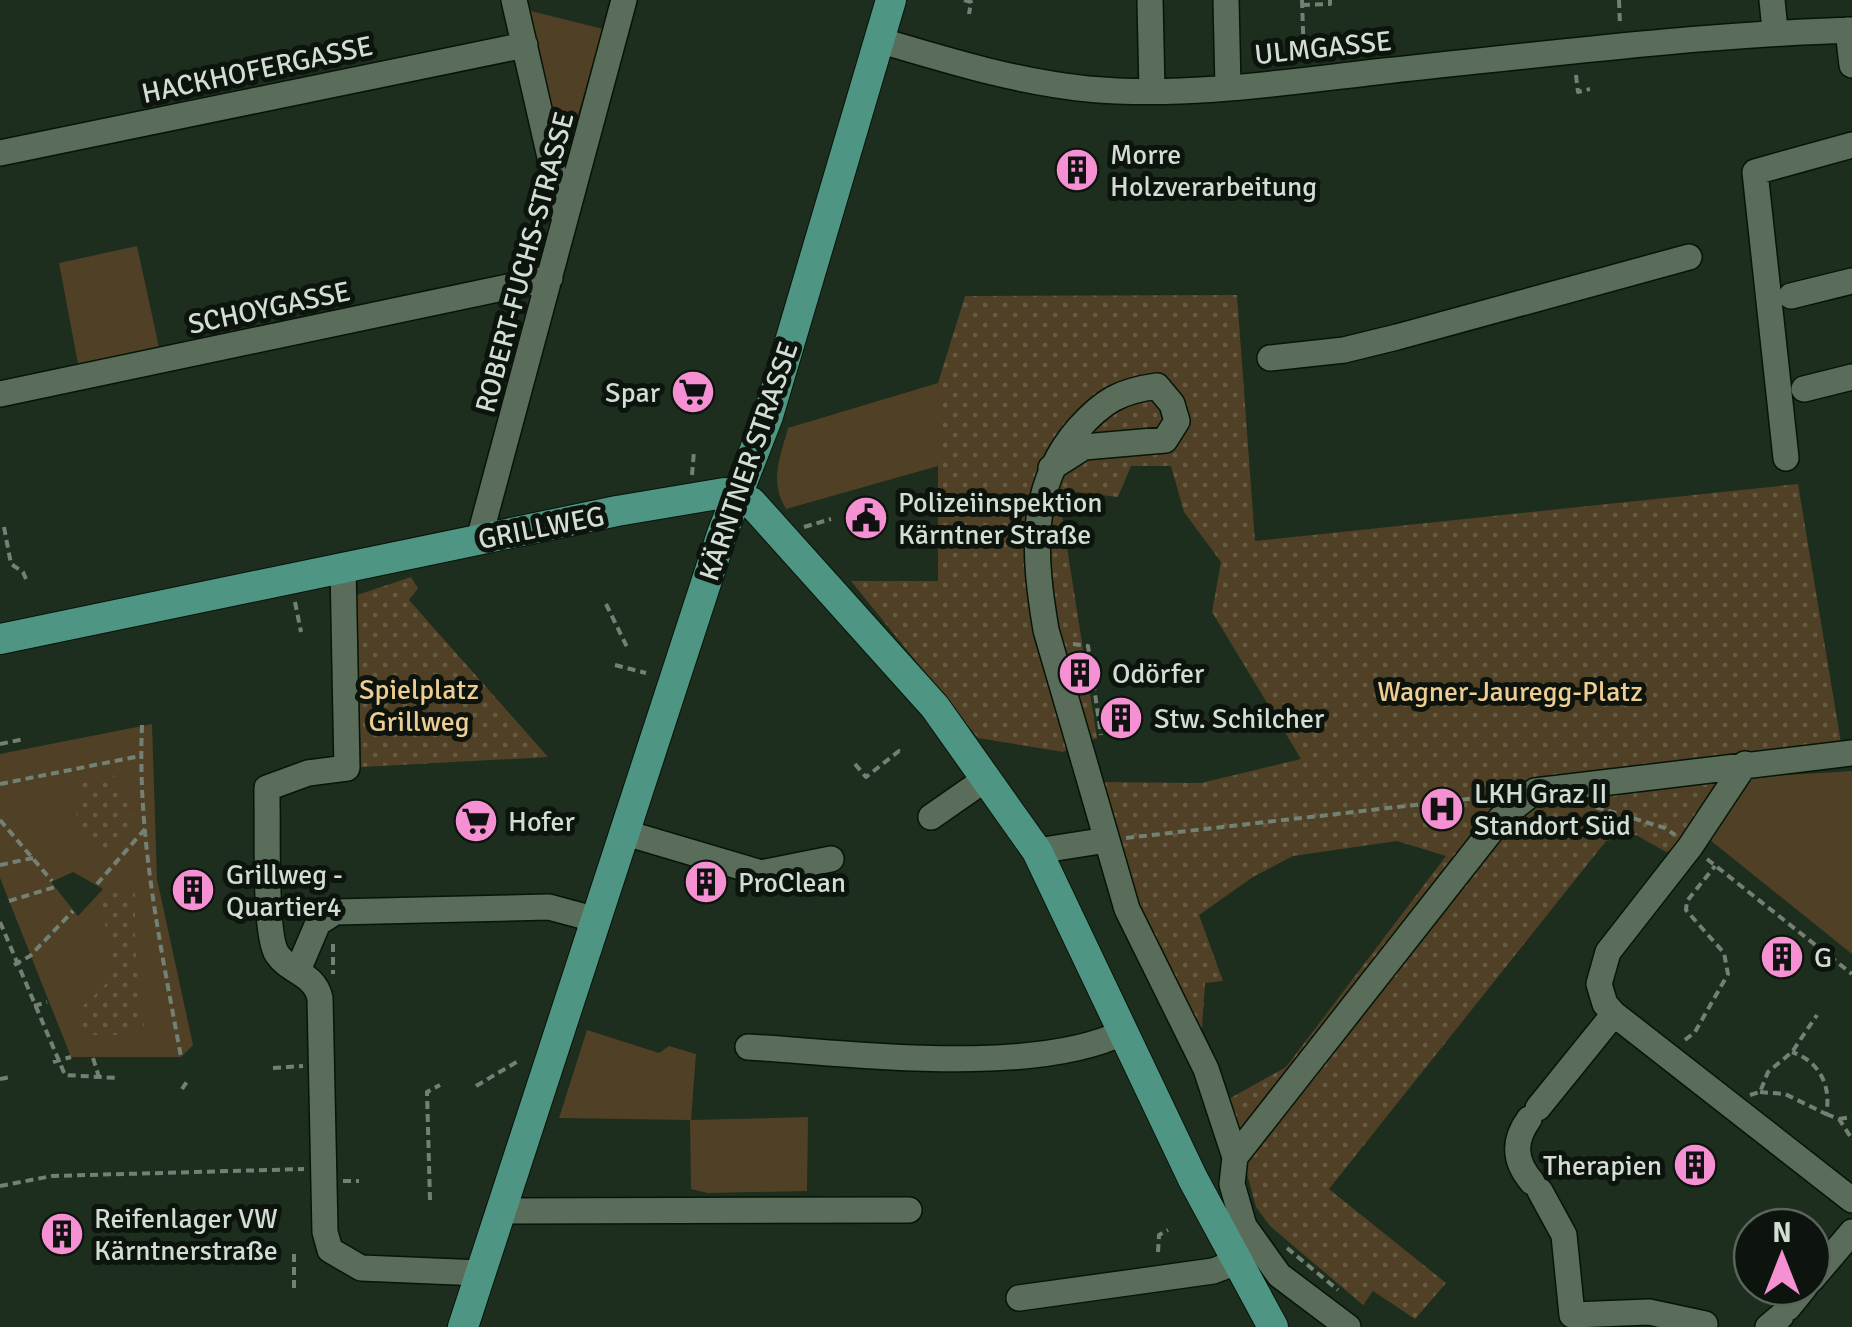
<svg xmlns="http://www.w3.org/2000/svg" width="1852" height="1327" font-family="Signika,sans-serif">
	<style>
		.green { fill: #504025; fill-rule: evenodd }
		.park { fill: url(#park-dots) }
		.lines { fill: none; stroke-linecap: round; stroke-linejoin: round }
		.minor-casing { stroke: #061508; stroke-width: 28 }
		.major-casing { stroke: #061508; stroke-width: 32 }
		.path { stroke: #738174; stroke-width: 4; stroke-dasharray: 8 5; stroke-linecap: butt }
		.minor { stroke: #5a6d5b; stroke-width: 25 }
		.major { stroke: #4f9583; stroke-width: 30 }
		.labels { text-anchor: middle; stroke-width: 10; stroke-linejoin: round; paint-order: stroke }
		.street-label { font-size: 28px; fill: #d2ddd3; stroke: #0c140d }
		.poi-label { font-size: 28px; fill: #d2ddd3; stroke: #0c140d; text-anchor: start }
		.park-label { font-size: 28px; fill: #efcc91; stroke: #0c140d }
	</style>
	<defs>
		<pattern id="park-dots" width="8" height="8" patternUnits="userSpaceOnUse" patternTransform="scale(2.5)"><rect width="8" height="8" fill="#504025"/><path d="M2 2h.1M6 6h.1" fill="none" stroke="#685b44" stroke-width="1.8" stroke-linecap="round"/></pattern>
	</defs>
	<rect width="100%" height="100%" fill="#1d2d1e"/>
	<!-- green -->
	<path class="green" d="M523,9L603,29L567,153L563,156L558,155Z
		M137,246L160,352L79,369L59,263Z
		M938,383V466L786,509C769,481 780,458 788,428Z
		M152,724L157,879L193,1045L181,1057H71L0,878V754ZM73,872L103,889L78,916L51,882Z
		M1852,771V954L1710,840L1753,777Z
		M587,1030L659,1053L669,1046L696,1054L691,1120L808,1117L807,1191L708,1193L691,1189L690,1120L559,1118Z"/>
	<!-- park -->
	<path class="park" d="M1237,295L1255,541L1798,484L1842,749L1745,764L1707,832L1666,852L1636,835L1606,841L1329,1189L1446,1283L1415,1319L1373,1291L1363,1305L1270,1226L1256,1207L1227,1100L1286,1067L1446,856L1397,841L1293,856L1253,877L1199,915L1223,981L1205,983L1201,1042L1142,924L1095,782L1201,783L1301,759L1212,612L1221,562L1184,512L1171,466H1131L1118,497L1058,490L1097,738L1063,752L978,738L851,581H938V383L965,296Z
		M411,577L418,588L409,600L548,757L361,767L357,595Z
		M112,774C133,794 136,807 132,836L110,851L93,850L76,814L79,782Z
		M135,890V947L144,1026L130,1035H85L80,1009L113,977L101,894Z"/>
	<g class="lines">
		<!-- minor casing -->
		<g class="minor-casing">
			<path id="minor" d="M514,0L563,214
				M1150,0L1152,91
				M1226,0L1228,87
				M1772,0L1775,30
				M1848,30L1852,65
				M882,41C950,61 1017,82 1088,89C1186,98 1287,82 1384,71C1540,55 1695,35 1852,30
				M0,153L525,45
				M1791,296L1852,281
				M1270,358L1344,350L1397,337L1689,257
				M1804,389L1852,377
				M0,394L550,278
				M1786,458L1755,172L1852,145
				M1051,468L1084,447L1165,440L1177,421L1172,404L1157,386C1120,391 1103,401 1078,429C1027,488 1034,558 1046,630L1127,909L1206,1069L1235,1157L1232,1184L1244,1226L1279,1275L1348,1327
				M479,539L624,0
				M343,566L347,768L308,773L267,788V803C268,831 264,934 277,954C290,973 314,973 320,998L325,1232L330,1250L361,1268L481,1273
				M1745,764L1690,847L1608,952L1599,984L1605,1004L1614,1014L1852,1200
				M931,817L987,778
				M626,833L761,873L831,859
				M1037,851L1107,840
				M298,970L318,923L335,912L549,907L597,920
				M748,1047C851,1053 1032,1077 1124,1032
				M1538,1108L1614,1014
				M1529,1119C1513,1141 1514,1161 1532,1182
				M1235,1157L1502,817L1535,791L1852,753
				M1540,1191L1564,1235L1572,1315L1649,1312L1705,1324
				M504,1211L909,1210
				M1812,1279L1852,1232
				M1019,1298L1213,1271L1237,1262
				M1788,1308L1805,1287
				M1768,1327L1781,1316"/>
		</g>
		<!-- major casing -->
		<g class="major-casing">
			<path id="major" d="M0,639L617,511L724,493L751,502L935,707L1037,851L1193,1179L1273,1327
				M463,1327L722,534L768,416L891,0"/>
		</g>
		<!-- path -->
		<path class="path" d="M964,0L971,2L969,14
			M1302,0L1304,60
			M1619,0L1620,25
			M1302,5L1330,4V0
			M1576,75L1578,92L1590,89
			M692,475L694,451
			M4,527L11,564L23,572L26,579
			M804,527L831,519
			M295,602L301,632
			M606,604L628,649
			M1073,644L1088,646L1101,735
			M615,665L646,673
			M1124,719L1125,715
			M142,725C137,838 161,947 181,1057
			M0,744L24,739
			M855,764L866,777L899,751L904,753
			M0,784L140,756
			M1596,807L1665,828L1675,835
			M0,820L52,881
			M1126,838L1494,796
			M1707,859L1852,974
			M0,865L33,858
			M97,884L145,829
			M9,901L55,887
			M0,922L65,1075L117,1078
			M333,944V974
			M14,965L30,956L73,911
			M34,1006L47,1002
			M1685,1040L1695,1032L1728,974L1724,953L1686,910L1687,901L1715,866
			M93,1058L99,1077
			M53,1062L71,1057
			M273,1068L303,1066
			M0,1079L10,1077
			M476,1086L520,1060
			M182,1089L188,1080
			M1760,1092L1785,1094L1826,1114C1832,1086 1819,1061 1792,1052
			M1750,1095L1760,1092L1768,1072L1792,1052L1817,1015
			M1826,1114L1839,1119L1852,1139
			M1839,1119L1852,1117
			M343,1181H359
			M0,1186L52,1176L304,1169
			M430,1200L427,1092L440,1085
			M1287,1248L1338,1290
			M1158,1252L1159,1235L1168,1230
			M294,1288V1249"/>
		<!-- minor -->
		<use href="#minor" class="minor"/>
		<!-- major -->
		<use href="#major" class="major"/>
	</g>
	<!-- icons -->
	<defs>
		<g id="building-disc" transform="scale(2.25)"><circle r="9.5" fill="#f591d2" stroke="#0c140d"/><path d="M-4-6H4V6H1V3H-1V6H-4ZM-2.5-4.3h1.7v1.8h-1.7ZM.8-4.3h1.7v1.8H.8ZM-2.5-1h1.7V.8h-1.7ZM.8-1h1.7V.8H.8Z" fill="#111"/></g>
		<g id="supermarket-disc" transform="scale(2.25)"><circle r="9.5" fill="#f591d2" stroke="#0c140d"/><path d="M-6-5.5h2.5l.6 2H6L4.5 2H-2.5L-4.4-4H-6ZM-1.5 3.2a1.3 1.3 0 1 0 .1 0ZM3 3.2a1.3 1.3 0 1 0 .1 0Z" fill="#111"/></g>
		<g id="civic-disc" transform="scale(2.25)"><circle r="9.5" fill="#f591d2" stroke="#0c140d"/><path d="M-.6-6.5H3V-4.5H.6V-3L4-1V1h2V6H-6V1h2V-1L-.6-3ZM-1.2 2.5V6h2.4V2.5Z" fill="#111"/></g>
		<g id="hospital-disc" transform="scale(2.25)"><circle r="9.5" fill="#f591d2" stroke="#0c140d"/><path d="M-5-5h3v3.5h4V-5h3V5h-3V1.5h-4V5h-3Z" fill="#111"/></g>
	</defs>
	<g fill-rule="evenodd">
		<use href="#building-disc" x="1077" y="170"/>
		<use href="#supermarket-disc" x="693" y="392"/>
		<use href="#civic-disc" x="866" y="518"/>
		<use href="#building-disc" x="1080" y="673"/>
		<use href="#building-disc" x="1121" y="718"/>
		<use href="#hospital-disc" x="1442" y="809"/>
		<use href="#supermarket-disc" x="476" y="821"/>
		<use href="#building-disc" x="706" y="882"/>
		<use href="#building-disc" x="193" y="890"/>
		<use href="#building-disc" x="1782" y="957"/>
		<use href="#building-disc" x="1695" y="1165"/>
		<use href="#building-disc" x="62" y="1234"/>
	</g>
	<g class="labels">
		<!-- street labels -->
		<g class="street-label">
			<text transform="translate(1323 47) rotate(-6)" y="10">ULMGASSE</text>
			<text transform="translate(257 69) rotate(-12)" y="10">HACKHOFERGASSE</text>
			<text transform="translate(524 262) rotate(-75)" y="10">ROBERT-FUCHS-STRASSE</text>
			<text transform="translate(269 307) rotate(-12)" y="10">SCHOYGASSE</text>
			<text transform="translate(748 461) rotate(-71)" y="10">KÄRNTNER STRASSE</text>
			<text transform="translate(541 527) rotate(-11)" y="10">GRILLWEG</text>
		</g>
		<!-- poi labels -->
		<g class="poi-label">
			<text x="1110" y="164">Morre<tspan x="1110" dy="32">Holzverarbeitung</tspan></text>
			<text x="660" y="402" text-anchor="end">Spar</text>
			<text x="898" y="512">Polizeiinspektion<tspan x="898" dy="32">Kärntner Straße</tspan></text>
			<text x="1112" y="683">Odörfer</text>
			<text x="1154" y="728">Stw. Schilcher</text>
			<text x="1474" y="803">LKH Graz II<tspan x="1474" dy="32">Standort Süd</tspan></text>
			<text x="508" y="831">Hofer</text>
			<text x="226" y="884">Grillweg -<tspan x="226" dy="32">Quartier4</tspan></text>
			<text x="738" y="892">ProClean</text>
			<text x="1814" y="967">G</text>
			<text x="1662" y="1175" text-anchor="end">Therapien</text>
			<text x="94" y="1228">Reifenlager VW<tspan x="94" dy="32">Kärntnerstraße</tspan></text>
		</g>
		<!-- park labels -->
		<g class="park-label">
			<text x="419" y="699">Spielplatz<tspan x="419" dy="32">Grillweg</tspan></text>
			<text x="1510" y="701">Wagner-Jauregg-Platz</text>
		</g>
	</g>
	<!-- north arrow -->
	<g transform="translate(1782 1257)"><circle r="48" fill="#0c140d" stroke="#5b645c" stroke-width="2.5"/>
	<path d="M0-8L18 38L0 25L-18 38Z" fill="#f591d2"/>
	<text y="-15" font-size="28" font-weight="bold" text-anchor="middle" fill="#d2ddd3">N</text>
	</g>
</svg>
